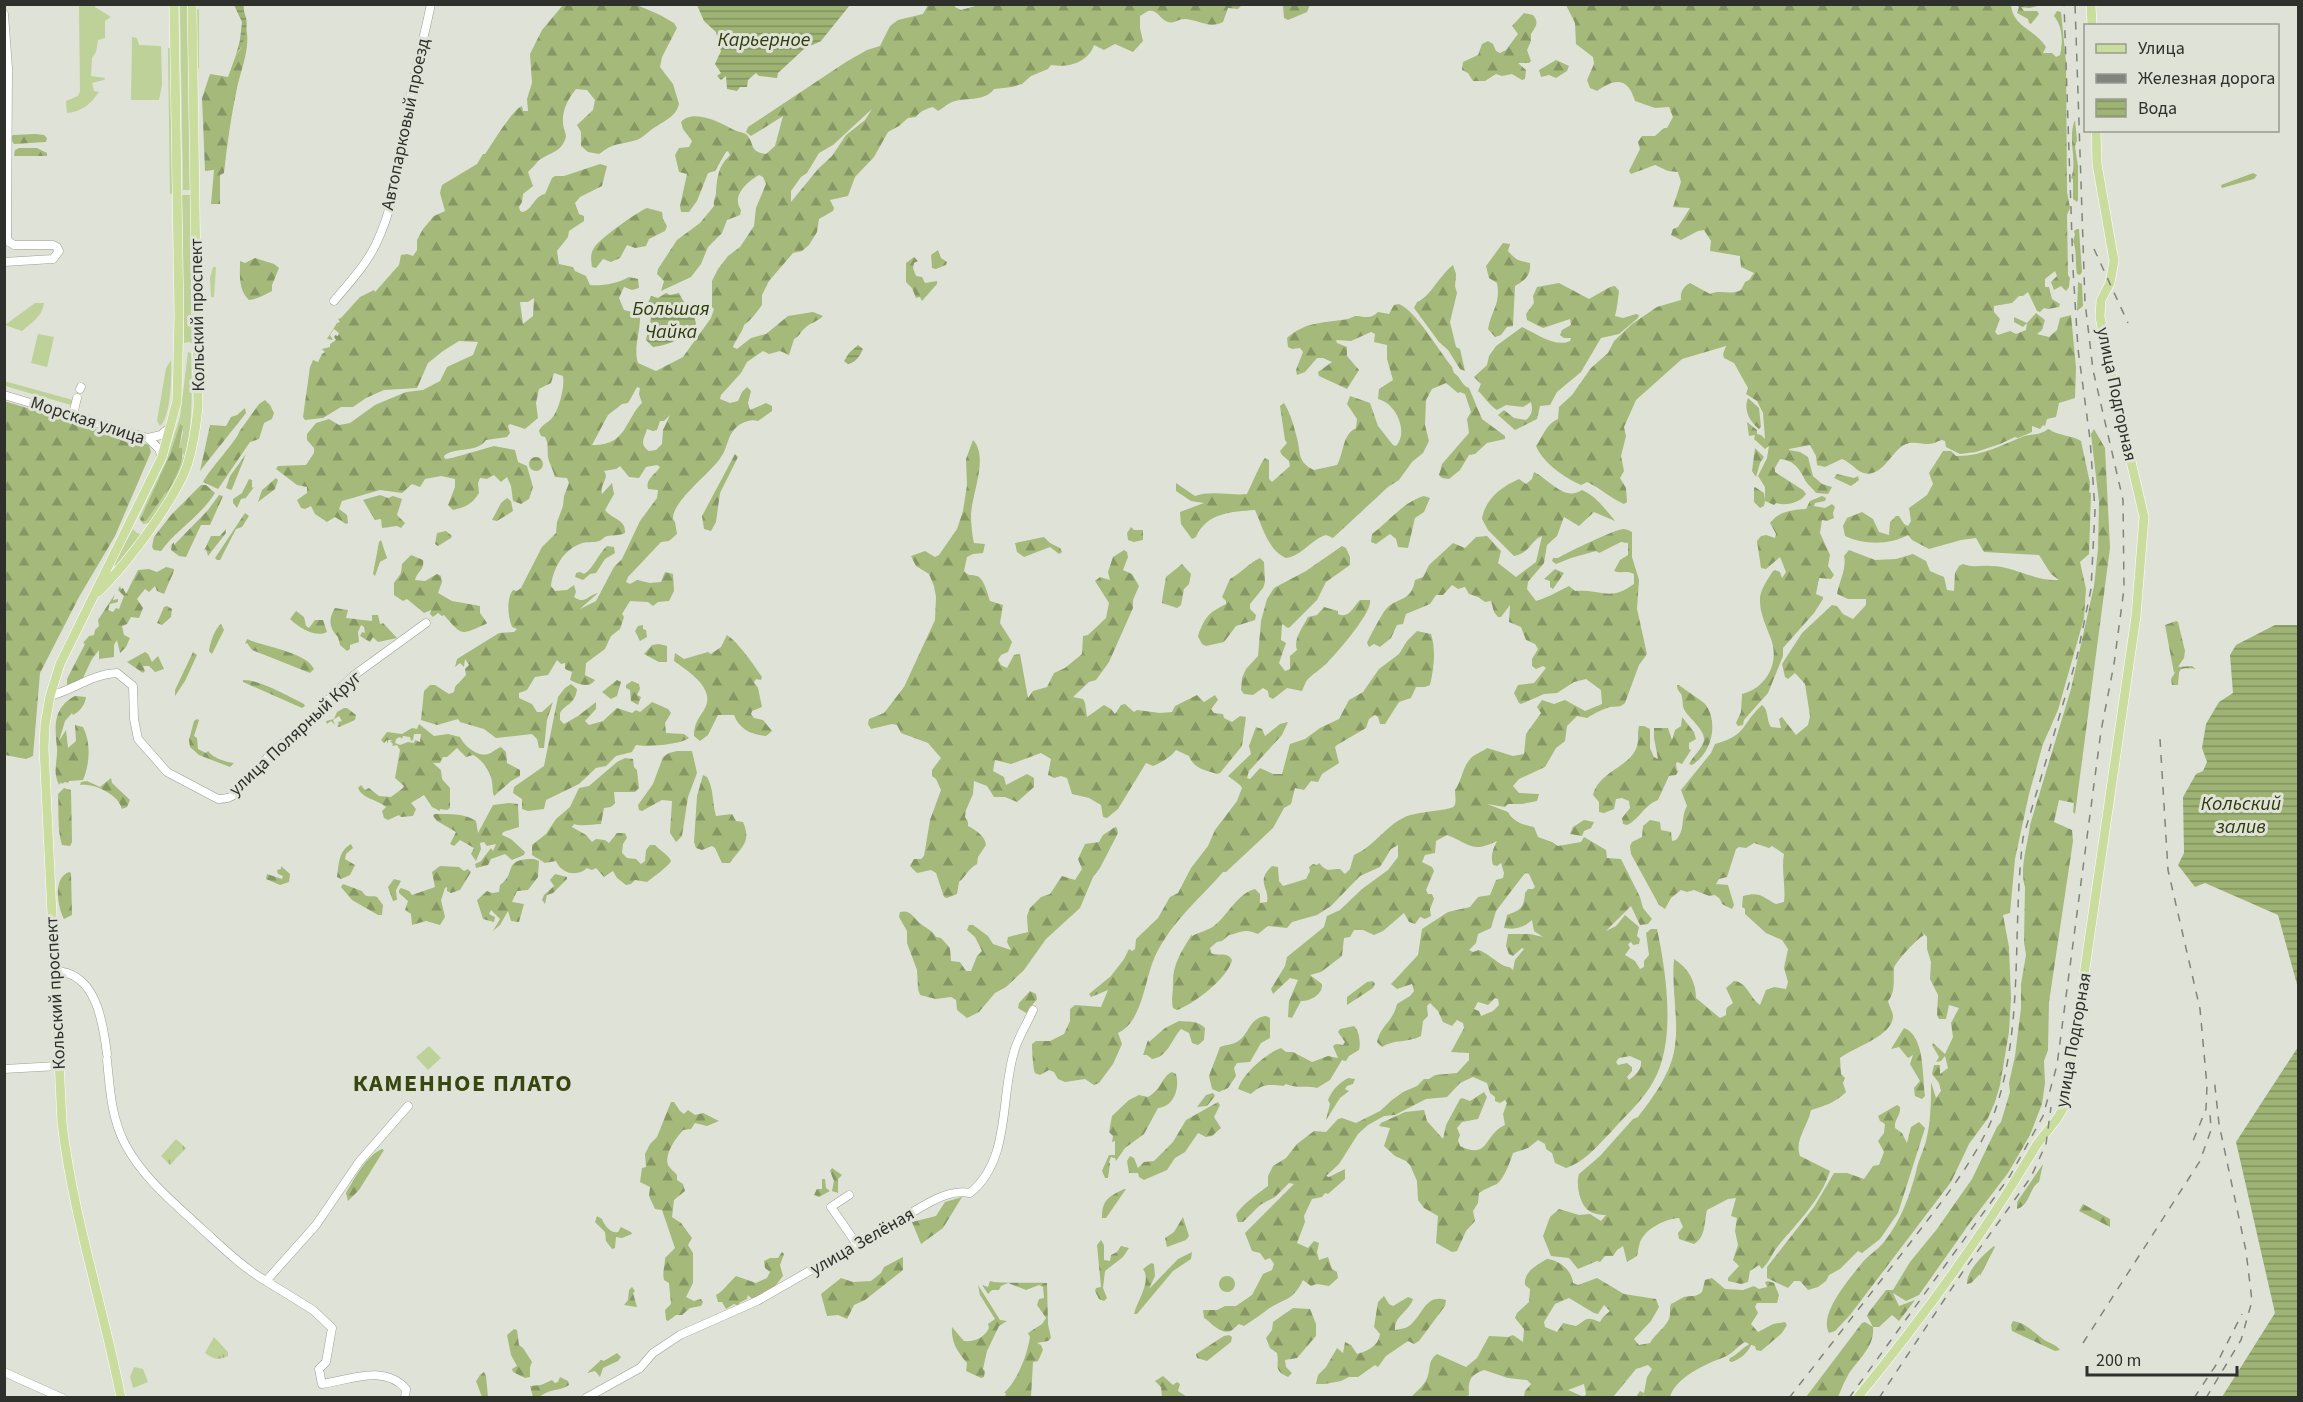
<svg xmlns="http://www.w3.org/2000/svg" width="2303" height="1402" font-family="'Source Sans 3',sans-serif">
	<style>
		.grass { fill: #bdd198; fill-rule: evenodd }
		.forest { fill: url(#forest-firs); fill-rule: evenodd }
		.park { fill: url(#park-tufts) }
		.water { fill: url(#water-rules) }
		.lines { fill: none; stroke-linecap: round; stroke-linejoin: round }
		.minor-casing { stroke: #9a9e93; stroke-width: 9 }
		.major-casing { stroke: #fff; stroke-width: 10 }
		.minor { stroke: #fff; stroke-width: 8 }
		.major { stroke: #cadd9e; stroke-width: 9 }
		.rail { stroke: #81847c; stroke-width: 1.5; stroke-dasharray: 8 8; stroke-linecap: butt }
		.labels { text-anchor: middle; stroke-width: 6; stroke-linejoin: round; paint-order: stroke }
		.street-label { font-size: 18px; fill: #2e302b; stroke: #dfe3d7 }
		.water-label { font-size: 20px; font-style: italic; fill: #2d3a0a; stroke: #dfe3d7 }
		.district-label { font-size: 24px; font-weight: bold; letter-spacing: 1.5px; fill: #38470f; stroke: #dfe3d7 }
	</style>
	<defs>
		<pattern id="forest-firs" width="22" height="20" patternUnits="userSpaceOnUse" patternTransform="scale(1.5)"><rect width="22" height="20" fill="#a4b97a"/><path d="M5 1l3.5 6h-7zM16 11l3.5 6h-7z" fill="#869764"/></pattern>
		<pattern id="park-tufts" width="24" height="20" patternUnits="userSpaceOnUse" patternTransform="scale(1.5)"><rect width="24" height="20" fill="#bdd198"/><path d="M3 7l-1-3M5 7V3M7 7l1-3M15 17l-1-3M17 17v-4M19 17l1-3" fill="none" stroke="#a3b483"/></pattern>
		<pattern id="water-rules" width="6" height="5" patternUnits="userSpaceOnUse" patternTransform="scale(1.5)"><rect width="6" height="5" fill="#9eb374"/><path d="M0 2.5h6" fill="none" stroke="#81925f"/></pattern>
	</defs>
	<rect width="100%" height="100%" fill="#dfe3d7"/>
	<!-- grass -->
	<path class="grass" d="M79,5H95V7L111,17L105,21V38L98,40L96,52L92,58L91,76L105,78L104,80L92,83L94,91L99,92C91,104 81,112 67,113L66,101L78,96L80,91Z
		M180,5H188L192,190H183Z
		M196,8L199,10V68L197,69Z
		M132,37L137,38L139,45L161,46L162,85L159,100H131Z
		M168,48H172L173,193L170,194Z
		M182,195H191L194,344L189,342L184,343Z
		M213,267H216L214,297H211L210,278Z
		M35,303H44C42,317 32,322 22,331L5,325Z
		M38,334L54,337L47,367L31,363Z
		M188,352L191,353C193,419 194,470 149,523L143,524L139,518L166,461L180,417ZM182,424L183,433L179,448L184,455L170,486L147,520H140L170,454L178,430Z
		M171,360C172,374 171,417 160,426L157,421L166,368Z
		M4,381L73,400L71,405L5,386Z
		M133,529L137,533L141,534L116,566L113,564Z
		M429,1046L441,1058L428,1070L416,1057Z
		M134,1367L143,1369L148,1382L133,1388L130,1377Z"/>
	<!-- forest -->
	<path class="forest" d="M1618,4L1619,6L1624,4L2011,5C2013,27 2035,29 2046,47L2043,53H2052L2056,57L2060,55C2063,42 2063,27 2054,16L2057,11L2061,12L2066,62L2067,192L2070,208L2067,215L2068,275L2070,278L2069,287L2066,291L2061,286L2054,290L2051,282L2057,276L2055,271L2045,279V287H2049L2052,299L2060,304L2059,307L2048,309L2044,308L2040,312L2037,311L2028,292L2023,296H2019L2012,303L1994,306V312L2000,319L1995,332L1998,335L2010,331L2016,334L2026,330L2027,323L2023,327L2014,322V317L2027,323L2036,313L2045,320L2042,330L2037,334L2049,337L2057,330L2060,318L2071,315L2076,368L2075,398L2059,403L2056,417L2047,419L2045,426L2043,425L2040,429L2032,426V432L2018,438L2015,437L2000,444L1976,452L1960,454L1946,447L1945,441L1942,440C1937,441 1934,444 1929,444C1922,444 1913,441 1906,444C1891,450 1882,481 1861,472C1855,469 1850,462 1842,459L1825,467L1817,465L1816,456L1810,445L1789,449V450L1800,452L1808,457L1813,476L1822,484L1832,487L1828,494L1816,493C1813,488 1807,485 1804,478C1799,468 1793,460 1780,459L1775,468V472L1803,490L1806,494C1800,503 1786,506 1776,503L1774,505L1765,501L1764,506L1760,508L1754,502V488L1755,487L1764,493L1765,500V487L1758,476L1767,458L1769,446L1765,449L1754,439L1755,435L1749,436L1747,422L1757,430V434L1761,435L1765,439L1763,413L1757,401L1746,394L1748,388L1734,363L1724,358L1723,354L1726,346L1682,359L1636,400L1624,427L1626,436L1621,456L1624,471L1620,478L1626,488L1627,502L1624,504C1610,498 1602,489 1587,482L1581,485C1565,478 1543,463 1536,446C1543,436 1546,424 1558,419L1559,407L1572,395L1591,368L1608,353L1614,341L1632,324L1657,307L1681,300C1680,292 1683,287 1690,283L1710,294C1721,289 1730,296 1741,290L1745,282L1749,280L1754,273L1741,267L1740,256L1710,251L1711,241L1704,230L1698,231L1681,240L1671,235L1673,229L1678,227L1690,208L1673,207L1681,182L1678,172L1668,171L1655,165L1631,174L1629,171L1640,149L1638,142L1642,136H1655L1664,128H1667L1673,117L1669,107L1655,108L1635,101C1628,77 1615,78 1597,91L1590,88L1587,80L1594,64L1593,57L1576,44L1575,23L1566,5Z
		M979,5H1242L1238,9L1228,8L1223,22C1210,29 1198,20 1186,19C1179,18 1174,24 1168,22C1159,19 1158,9 1148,11L1140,16V28L1143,41L1133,52L1115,44L1104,50L1094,45C1088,63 1067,68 1051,65L1048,69L1031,76L1022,84L1012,87L994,89C984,103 964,96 950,103C946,105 942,109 938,111L933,107C926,109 920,111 916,117L908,118L899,126L888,132L874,157L855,177L848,196L830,200L834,208L833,211L819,219L817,232L809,245L802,251L793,253L769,281L762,295V305C756,313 751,320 744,325C742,333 736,339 733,347L737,349L751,338L766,334L788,316L813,312L823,316C817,322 810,323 805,328C800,332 800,336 794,339L789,355L780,351L769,354L763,351L747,362L741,373L721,395L720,399L730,403L738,401L742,392L747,387L751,391L748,403L750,410L766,403L772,406V411L758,421C749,418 738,424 733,431C727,439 727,449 721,457C711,473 672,501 673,519L675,522L677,534L669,541L661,542L628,577L626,582L630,584L637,580L650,583L661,582L665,572L673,574L674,591L669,601L658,602L653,606L648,602L630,601L622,614L624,617L620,629L611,636L605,649L586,663L585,675L595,680C589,689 578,684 570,680L572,672L565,669V663L561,664L557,660L548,675L535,677L527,690L519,693V698L532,704L537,712H542L553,702L547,720L544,748H539L537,739L532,734L496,738L484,729L460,722L458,719L437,725L421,720L424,691L430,685H435L449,694L454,692L455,687L466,675L465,669L469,665L465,659L464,667L460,663L455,667L457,659L499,633L514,632L517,629L512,627C508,617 506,599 513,590L517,591L521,588L542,547L556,533L557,522L563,506L564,496L569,483L567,478L555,477C554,472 548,460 548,457C547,449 549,445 545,437L541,436L539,431C542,424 548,423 552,418C559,410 565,386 563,376L554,373L551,383L539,389L536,403L538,418L525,429L510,424L508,426L510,433L507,437L486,440C476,454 455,446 444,456L445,459L452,458L494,446L515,450L518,462L527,466L533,487L529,499L521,504L513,501L511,486L507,477L501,482L494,475L487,479L480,478L478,483L479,493C472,504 466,507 453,510L448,505L455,487V479L441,476L425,479L420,487L412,484L402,493L380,490L342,501L339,509L347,515L348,523L346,524L335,517L327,522L315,514L311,506L305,509L301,508L297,500L307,493V487L297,485L276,469L278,466L306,465L314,453V448L307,440V434L316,423L329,419L339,425L350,423L375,405L406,392L423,390L440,381L447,367L473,355L478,342L459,341L443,351L428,363L417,388L384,390L366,398L353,407H341L323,418L305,420L303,417L310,367L313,360L318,362L322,354L325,352L322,349L330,347V344L336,340L334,337L335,335L338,336L339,333L334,329L330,335L333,340L327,339L337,323L340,322L338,319L341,318L360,297L374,290L375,292L399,265L401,255L407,254L413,256L417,250V240L423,229L434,216L445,211L440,193L442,185L477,164L483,154H485C492,144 512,110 522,106L523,111H528L527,99L532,83L530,54L542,30L563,5H637L660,15L674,23L677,28L662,57L660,67L673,84L679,104C676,116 666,120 657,126C649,130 643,139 633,141C614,146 616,142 599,154L588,152L581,146V132L577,125L593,110L595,100L587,90L576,89C567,100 560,114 564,129C566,135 567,136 564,142C559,153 546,154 538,161C535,165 531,169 528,172L533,186L523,194L522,202L519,207L520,211L523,212C533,209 534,196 545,194L552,178L555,176H564L600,164L607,166L602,186L580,197L575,203L579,214L584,216V221L569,231L568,237L557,251L559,264L573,267L575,271L586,276L590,285C601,286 617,284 629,277L638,279L639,288L632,290L624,287L619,298L624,310L640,314C641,331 633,347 638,363L656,371L683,357L711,318L714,309L712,307V281L718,269L728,256L740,247L754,226L756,208L766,184L763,177L759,175C747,182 731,196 741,210L740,215L727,220L722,233L708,247L701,264L691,277L661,291L664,281L657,274L658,269L677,240L700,223L714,206C713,199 716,198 716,192C717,178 718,166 730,155L728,151L726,152L715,171L708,173L697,201L689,212H681L680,206L687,174L679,172L675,155L679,148L689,147L692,141L683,129L681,122C694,108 721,123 734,130C738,132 744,132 747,135C755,144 749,152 766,154L775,146L783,116L751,136L746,132L748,127L846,62L867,50L880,46L890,26L898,20L923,14L928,5H955V7L961,10ZM872,109L865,120L846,135L832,156L818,169L791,202V191L801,177L807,173L819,153L833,145ZM534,298L533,316L523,324L520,302H528ZM637,387L640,388L639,394L642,403C625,419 627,446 592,445L608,415L622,404L628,403ZM670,415L663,430L662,444L656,450L649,451C639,444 644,439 647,429L653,431L657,430L660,421H664ZM657,465L660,467C656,474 645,479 648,489L658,490L657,498L640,521L622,559L614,567L596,601L580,609L598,593C588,595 585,605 574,597L576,592L574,585L567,590L555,591L551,586C553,569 563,550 580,544C586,541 593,543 599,541C602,540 604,537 607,536C613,535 619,536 625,533C626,519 613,520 605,510L614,494L612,483L602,494C599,485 610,478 604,471L616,469L620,466L629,477L639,478L646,467Z
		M1283,5V4L1310,5L1307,12L1288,20L1284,18Z
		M2017,5H2043L2029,8L2021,7L2024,11H2037L2039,14L2031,24L2029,23L2028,19L2017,13L2019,7Z
		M1524,13L1533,15C1540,23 1535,27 1531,34V41L1527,50L1531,61L1529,63H1518L1526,70L1525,79L1522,80L1512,74L1502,76L1496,74L1485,81H1473L1468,73L1462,70L1463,62L1478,55L1482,44L1488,41L1493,44L1496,51L1500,53L1506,50L1518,34L1512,26Z
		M246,28C251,47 241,69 237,88C231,116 227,145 224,173L220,175V204H211L214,170L205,171L202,98L210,74L228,77L236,55L240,50Z
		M1556,60L1569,66L1567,71L1556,78L1549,75L1541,77L1539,70Z
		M2075,120L2077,140L2075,147L2078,166V200L2077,202L2073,199V179L2071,178C2078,162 2067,138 2075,120Z
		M36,134L44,135L47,138L46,142L14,144L10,138L13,135Z
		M19,148H37L47,153V156H14L15,150Z
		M2253,173L2257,175L2254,179L2222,188L2221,185Z
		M647,208L662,212L663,219L667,226L665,231L649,239L646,246L635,248L627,245L620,258L611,262L603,259L596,268L592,267C591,260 590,254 594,248C599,239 637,212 647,208Z
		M2077,229H2079L2082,272L2080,275L2077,274C2075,263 2077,250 2073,241L2075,235L2074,231Z
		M1503,243L1510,244L1508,251C1518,262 1518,260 1530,263C1531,275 1526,280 1515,286L1513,326L1507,327L1501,335L1495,337L1488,329C1491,311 1501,304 1497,283L1489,278L1486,266Z
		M938,250L941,258L947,262L946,265L936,269L932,268L931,255Z
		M914,257L918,261L914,263L913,268L916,276L922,277L925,283L937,281V284L922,301L920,297L916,298L912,288L906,282V263Z
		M255,258L274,264L279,268L272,285V291C265,295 257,299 249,300C238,290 240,274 240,261L245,263Z
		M1453,265L1456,274L1455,286L1457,293L1450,322L1456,347L1460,349L1465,371L1460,369L1448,350L1439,342L1414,308L1417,302C1430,297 1439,276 1453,265Z
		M2078,282L2082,284L2083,306L2077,311Z
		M1559,283L1589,299L1610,287L1615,286L1619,291C1618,300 1617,308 1615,316L1623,318L1636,314L1639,315L1638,318L1619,334L1601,338L1581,372L1557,392L1550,405L1540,406L1537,419L1515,430L1498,415L1504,410L1514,418L1526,420C1532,415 1533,410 1531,402L1523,407L1506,405L1497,410C1490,406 1484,396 1478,391L1481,384L1474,377L1487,365L1489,356L1496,346L1522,327C1536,333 1555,348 1570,341L1571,338H1564L1560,335L1562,330L1571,325L1570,319L1543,328L1527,320L1526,314L1534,303L1533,296L1537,287Z
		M1399,304C1416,311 1439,351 1452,367L1454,373C1461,377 1461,385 1469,388L1482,419L1505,436V439L1487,443L1475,454L1469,455L1460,470L1449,479L1442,478L1439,475L1442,464L1469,433L1467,419L1471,412L1465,394L1460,392L1458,393L1446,383L1432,389L1426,400L1425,425L1429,441L1423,453L1412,462L1399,480L1388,487L1333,538L1326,535C1310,540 1302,556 1286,558C1268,550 1263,528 1255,510C1232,512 1207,512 1196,537L1192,539L1181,524L1180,512L1204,503L1191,501L1176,491V483L1195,496C1211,490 1232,496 1247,494C1251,486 1261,462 1265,458L1269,460V479L1272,482L1290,466L1289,461L1282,455L1280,451L1287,443L1285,440L1280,406L1284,403C1291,414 1294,427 1297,438C1301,453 1297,462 1314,470L1337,465C1344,453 1342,435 1356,428L1357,419L1347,404L1350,396L1370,403L1378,426L1393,445L1396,446C1409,432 1396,403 1378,399L1379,389L1393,380L1387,359V345L1374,342L1375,334L1371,332L1351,341L1336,340L1337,343L1347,347V356L1359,370L1347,389L1319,376L1318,372L1332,362L1323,358H1317L1305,372L1297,375L1296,370L1303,352L1300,348L1292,349L1288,347L1287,338C1306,321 1325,323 1348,319C1352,318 1353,316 1357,316C1366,317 1371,319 1378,312L1389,314L1394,305Z
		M1748,398L1759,408L1761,427L1759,429C1750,422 1743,410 1748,398Z
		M265,400L270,405L274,413L272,419L264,423L259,439L250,442L218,489L203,482C209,470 238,439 239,432L259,404Z
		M4,401L143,443L149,445L151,452L115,536L79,597L40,673L33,756L26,759L5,755Z
		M245,408L246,413L200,471L210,425L226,426L231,417L237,415Z
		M180,424L183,426L179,448H182C185,463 173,482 166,494V492L147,520L143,522L140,520L170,454Z
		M2048,429C2059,436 2071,435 2081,441L2090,483L2089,492L2091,493L2089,554L2080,562L2086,589L2084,618L2058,710L2043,744L2029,794L2015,859L2010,913L2003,915L2009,947L2011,998L2009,1032L2000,1085L1995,1102L1988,1118L1969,1144L1951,1182L1850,1315L1835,1331L1829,1333C1818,1314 1851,1277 1862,1263C1868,1255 1878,1250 1884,1242C1901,1220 1909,1198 1916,1172C1918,1161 1923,1152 1926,1141C1931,1122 1931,1102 1931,1082L1936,1098L1941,1091L1939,1083L1932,1074L1934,1065H1940V1074L1948,1068L1945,1056L1941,1061L1936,1062L1939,1057L1932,1045L1933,1043L1945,1054L1953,1037L1951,1023L1959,1008L1949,1005L1946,1019H1939L1937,1015L1938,995L1930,979L1931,962L1927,949V937L1921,931L1924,935C1917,939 1896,961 1894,968C1893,978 1896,992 1888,1001C1889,1006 1892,1010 1893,1015C1894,1036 1854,1047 1840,1058L1841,1074L1845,1078L1843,1083L1846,1092C1837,1102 1822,1107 1811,1110C1808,1126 1794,1140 1800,1156L1830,1171C1821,1200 1797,1223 1778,1246C1772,1253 1769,1263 1762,1269L1759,1265L1750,1271L1748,1282L1741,1284L1728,1281V1278L1739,1266L1733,1260L1738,1245L1735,1231L1737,1218L1731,1216L1736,1198L1728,1199L1707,1210C1704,1222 1706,1237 1694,1244L1679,1239L1678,1233L1683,1227L1679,1218C1664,1219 1642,1230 1639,1246C1638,1249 1638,1253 1637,1256L1627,1262L1623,1246L1617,1250L1613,1256H1605L1600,1262L1597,1261L1578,1269L1569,1258L1551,1256L1543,1236L1550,1217L1559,1209L1579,1215L1590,1214L1601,1221L1606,1215C1601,1215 1592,1214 1588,1210C1579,1203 1576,1183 1579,1174L1600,1156L1633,1119L1638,1117C1652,1099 1669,1076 1674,1052C1680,1022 1671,990 1674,959C1689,968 1696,983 1696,998L1720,1018L1726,1015C1726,1006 1727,1008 1733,1003L1726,988L1734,981C1747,982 1750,998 1760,1005L1766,990L1774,987L1786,989L1788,982L1784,968L1788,949L1782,940L1766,933L1745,914V909L1742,907L1743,896C1761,891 1762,897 1776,904L1784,902C1786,886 1781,870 1784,854L1772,846L1769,848L1754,843L1746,848L1739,847L1736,849L1727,877L1719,879L1716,884L1728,885L1734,905L1732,909L1722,904L1720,899L1715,895L1709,896L1694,890L1687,892L1681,890L1671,898L1665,909L1659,905L1631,854L1630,846L1632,842L1642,837L1643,826L1650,820L1660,822L1661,830L1671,832L1672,841L1676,840C1686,829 1680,818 1687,806L1681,790L1711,753L1715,744C1748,735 1741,724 1762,705C1769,710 1766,720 1771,727L1781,728L1779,719L1782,717L1796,735L1808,725L1810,716L1805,684L1795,673L1788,679L1785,677L1782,664L1802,633L1832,605L1837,606L1843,614L1853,619L1866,605V599H1848L1837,594C1839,582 1847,568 1844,556L1849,550L1875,560L1896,559L1913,554L1926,561L1930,571L1944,577L1947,590L1954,591L1955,573L1959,566L1963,564C1972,568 1981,565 1991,566C2014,566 2036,582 2059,580L2051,574L2039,555L1984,552L1976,538L1961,540L1929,549L1912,540L1908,535C1890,545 1864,545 1845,536L1843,526L1847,518L1862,512L1873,519L1879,532L1889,535L1890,522L1896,516H1899L1904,524L1908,526L1911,521L1909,508L1927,495L1933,484L1929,473L1943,451H1951L1956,456C1979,457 2002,445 2022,437C2032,433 2037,437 2048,429Z
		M2094,429L2105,448L2110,548L2075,814L2073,812L2074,803L2059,800L2054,822L2072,830L2073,841L2049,1002L2048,1050L2044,1061L2045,1083L2042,1104L2030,1135L2008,1173L1969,1224L1919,1295L1906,1301L1893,1293L1899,1306L1915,1300L1899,1321L1892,1315L1879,1327H1873C1875,1347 1858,1359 1848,1375C1844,1382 1841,1390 1838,1397H1806L1862,1323L1865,1322L1873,1327L1867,1316L1869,1312L1886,1290H1893L1910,1262L1937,1229L1972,1179L1997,1127L2001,1122L2010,1092L2009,1083L2015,1056L2021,1008V984L2026,955L2024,942L2025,887C2019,869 2028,844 2030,825L2071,689L2094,586L2098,549L2099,502L2091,434Z
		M973,440C989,457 972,493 971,515C971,523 972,535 974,543L985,544L983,553L973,554L967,557L964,571C969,577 971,574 977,576C984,578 988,595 990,601L1003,605L1000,623L1012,642L1008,652L1001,655L998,660L1001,665L1007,668L1014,655L1020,654L1028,698L1033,691L1047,687L1054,673L1065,668L1082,654L1083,636L1088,635L1106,618L1109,603L1095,581L1100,577L1110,580L1108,572L1113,557L1124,550L1127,552L1128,557L1123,570L1132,574L1139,586L1133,600V608L1109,662L1096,680L1089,682L1073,697L1083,699L1085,703L1087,717L1104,705L1111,709L1115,714L1121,705L1125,704L1134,712L1137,710L1160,713L1172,712L1175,706L1197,695L1204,702L1215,695L1218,700L1211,709L1214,713L1223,714L1224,718L1232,722L1240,716L1246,717L1242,746L1220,773L1217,774C1205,770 1194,769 1189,756L1176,750C1172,756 1161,763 1153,766L1146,763L1118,809L1107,818L1103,817L1101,805L1089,798L1072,794L1067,778L1061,776L1054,778L1048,775L1051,759L1041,753L1011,764L995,760L993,771L1004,777L1006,785L1027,774L1034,778V787L1017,802L1005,797H994L987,786L974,781L973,794L966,810L965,817L968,822V826C976,830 985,836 986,845L978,857L977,864C969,868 966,876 959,882L957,894L947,898L944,897L936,873L931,870L917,873L910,866L914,859H921L924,856L930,820L941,790L936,779L932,776V770L941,758L928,743L901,733L897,725L892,724L871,729L868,724L869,719L884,713L904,687L935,620L936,597L934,586L929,574L916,566L911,556L925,551L935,557L939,555L957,529L963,511L967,485L966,459Z
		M1755,448L1764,457L1760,463L1756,477L1752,471Z
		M246,454L232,489L231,490L226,488L230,476Z
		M735,454L738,457L720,493L716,522L711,531L704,529L702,516Z
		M529 464a7 7 0 1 1 14 0a7 7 0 1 1-14 0Z
		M1534,472C1549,479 1564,502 1582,490C1596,496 1606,510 1615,521L1594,512L1579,526L1564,517L1557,536L1547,545L1544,563L1528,582L1527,589L1536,601C1549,597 1557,592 1569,586L1575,591C1603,589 1609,602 1634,584V574C1626,570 1621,574 1614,571L1620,560L1628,555V543L1621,542L1599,553L1596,551L1571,558L1556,564L1552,561L1553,558H1558C1568,552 1614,530 1623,529C1626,529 1628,530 1632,532V557L1639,580L1637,609L1647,654L1639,665L1625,703C1620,708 1617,706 1610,707C1603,709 1593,714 1587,718L1577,716L1567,726L1565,741L1556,748L1545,767L1519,779L1513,786L1519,793L1539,794L1537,801L1522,804H1508L1505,807L1487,804L1508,812C1512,821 1525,826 1534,827L1538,837L1552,842L1558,846L1581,842L1584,837L1606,850L1607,858L1621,859L1640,897L1643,908L1652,919L1648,924L1640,925L1631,906L1606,931L1616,926L1625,915L1639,927L1637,936L1640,939L1639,944L1633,945L1631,942L1628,944L1630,948L1625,955L1635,961L1640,969L1644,967V961L1649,955L1646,933L1651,929H1657C1666,971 1677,1042 1653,1082C1643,1100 1625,1116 1612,1131C1598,1145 1585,1162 1566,1168L1555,1163L1552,1153L1546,1149L1545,1144L1538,1140L1528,1148L1513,1153C1510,1162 1504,1179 1497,1184C1490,1187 1485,1189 1479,1193L1478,1203L1473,1211L1475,1221L1466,1231L1457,1251L1452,1252L1436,1243L1438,1216L1424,1208L1418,1200L1417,1181L1410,1165L1406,1161L1395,1156L1384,1146L1390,1128L1379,1126L1381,1123L1405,1112L1424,1110L1427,1121L1443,1139L1446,1125L1460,1099L1462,1098L1470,1101L1484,1092L1487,1097L1478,1119L1462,1122L1457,1128L1460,1135L1458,1140L1460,1146C1490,1160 1483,1135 1505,1125L1503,1114L1507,1103L1505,1100L1500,1103L1495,1101V1097L1490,1093L1487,1083L1473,1077L1460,1083L1447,1097L1426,1099L1395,1115L1384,1116L1368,1125L1358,1134L1339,1164L1326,1176L1329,1177L1345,1169V1179L1328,1194L1325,1193L1322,1197L1312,1199L1304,1216L1305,1222L1297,1243L1308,1248L1314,1241L1319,1243L1317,1252L1319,1260L1328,1257L1332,1269L1337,1272L1338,1278L1329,1286L1317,1284L1311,1286L1303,1280C1292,1303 1283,1298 1267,1310C1260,1315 1252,1321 1244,1326L1239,1324C1236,1326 1234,1329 1231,1331C1220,1335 1211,1322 1204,1318L1203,1310H1217L1225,1306H1236L1252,1295L1263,1274L1272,1270L1274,1264L1270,1258L1265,1260L1260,1253L1252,1251L1245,1233L1294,1184L1289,1183L1275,1197L1260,1205L1243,1222H1238L1236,1215C1241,1205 1259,1193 1268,1186V1176L1273,1166L1286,1158L1297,1144L1314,1131L1326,1132L1338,1119L1342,1118L1356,1123L1380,1111L1392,1100L1403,1092L1417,1086L1424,1079H1429L1435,1075L1457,1073L1469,1060V1053L1451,1052L1464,1028L1463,1023L1457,1020L1452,1026L1443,1022L1438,1011L1430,1003L1427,1006L1428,1016L1423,1021L1421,1036C1408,1043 1394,1039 1382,1047L1377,1042C1380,1026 1393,1022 1397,1004L1410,996L1414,991L1412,984L1397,989L1391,984L1418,955L1422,929L1448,912L1470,907L1478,897L1490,895L1496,880L1503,878L1504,873L1501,863L1497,866L1493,865C1490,856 1493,849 1497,841C1472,853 1472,845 1447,835L1436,841L1435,853L1425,855L1422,862L1432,867L1434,871L1426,890L1428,894H1432L1434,899L1430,909L1431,916L1425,919L1420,917L1415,924L1409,922L1404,913L1383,931L1374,935L1363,930H1354L1350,937L1344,938L1342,956L1321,972L1310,975L1322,984C1323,994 1311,1001 1301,1001L1292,1018L1288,1017L1289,1001L1298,980L1290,978L1273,994L1271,989L1285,966L1287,957L1324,927L1327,916L1340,910L1362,889L1388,870L1398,857V845L1391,849L1380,867L1360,876L1331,906L1317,915L1292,922L1287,928L1268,926L1258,934C1245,928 1242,932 1229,935L1222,941L1217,942L1210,948L1211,953C1218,957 1227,951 1232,960C1228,978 1194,1004 1177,1010L1173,1008C1171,1001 1173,993 1173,985C1172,964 1182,951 1192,934V936C1199,932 1207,931 1214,926C1228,915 1237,894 1255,889L1260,894V903L1267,902C1270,888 1255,882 1272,866L1278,867L1279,881L1283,886L1306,879L1310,871L1309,867L1313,864L1317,865L1319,863C1329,874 1328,868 1340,869L1345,874L1350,869L1354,855C1376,845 1384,827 1405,817C1415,812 1450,810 1453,807C1457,805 1455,795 1455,790C1462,781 1462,767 1471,758C1475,754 1482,752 1487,748L1513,756L1524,754L1526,734L1541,713L1537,707L1542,700L1554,704L1565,700L1585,711L1602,704L1601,690L1586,679L1574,682L1557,693L1544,694L1521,704L1519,703L1514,693L1518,685L1534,683L1546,668L1543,666L1536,669L1532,666V659L1538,649L1535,644L1526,640L1521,627L1509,622L1510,605L1501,617H1498L1494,612L1491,601L1485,602L1478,597L1469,594L1465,587L1458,589L1452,585L1443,595H1436L1430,604L1406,614L1403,624L1397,625L1391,638L1380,647L1374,644L1369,647L1367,643C1369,638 1383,612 1386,609C1398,596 1411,603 1415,580L1423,577L1429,565L1453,543L1465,548L1476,537L1487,536L1501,551L1498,563L1516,577L1536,562L1542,536C1531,540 1529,554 1514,556L1488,530L1482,519C1485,499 1501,487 1519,479L1526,484L1532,479ZM1525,873L1529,874L1535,887L1533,889H1528L1525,893C1524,908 1521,910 1507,915L1504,928C1516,930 1523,928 1532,920L1534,931L1543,937L1530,934H1508L1506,946L1509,954L1513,956L1522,948L1524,949L1515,960L1513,970C1509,965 1506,968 1501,964C1493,959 1488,954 1479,950L1473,952L1469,950L1476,943L1478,934L1491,928L1496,911ZM1495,998L1498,999L1499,1005L1493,1011L1481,1016L1479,1011L1474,1009L1478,1002L1488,1005ZM1630,1056L1641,1061C1642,1070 1635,1075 1629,1080L1627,1077L1632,1071V1067L1627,1063L1618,1065L1616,1062L1619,1058Z
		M1837,474L1854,478L1858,476L1859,480L1851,486L1834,478Z
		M276,478L278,480L275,489L258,502L262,490Z
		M249,479L252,480V488L254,487L245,499V498L241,499L237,508L233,503V499L242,493Z
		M201,485H206L215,493C200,517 176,530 161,551L154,550L152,547L154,537L171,515Z
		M219,495L223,496L210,525H201L186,557L179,556L171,550L172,545L169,548L174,542V545L208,510Z
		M380,495L388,498L393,496L402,499L397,515L405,523L401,528L397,526L382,528L381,519L375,520L363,500Z
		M1424,496L1430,498L1424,512L1415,518L1408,548L1398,547L1396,539L1390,534L1376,544L1371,542L1372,534C1390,521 1403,502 1424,496Z
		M1822,496L1826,498L1825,501L1815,503L1814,506L1825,508L1832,504L1835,507L1833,513L1834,518L1827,521L1822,520L1820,533L1830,555L1828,566L1834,575L1831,579L1819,578L1816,594L1823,597V599L1814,613L1783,648V656L1768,693L1744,720L1743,725L1738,726L1736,723L1741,712L1742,694C1766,688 1780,663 1771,639C1767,628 1760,614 1760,601C1759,591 1768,579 1773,571L1775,570L1780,572L1782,578L1786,572L1780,557L1766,569L1761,568L1757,541L1761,536L1766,535L1775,538L1776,534L1770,523C1779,511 1792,510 1806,509L1810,501Z
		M507,498L511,501L513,511L497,521L492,520L501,503Z
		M245,513L249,516L242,527L236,529L220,560H217L215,558Z
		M1131,527L1134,530H1143V540L1134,542L1128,540L1127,533Z
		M226,529V533L208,556L206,549L204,551L211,536H220Z
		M446,531L452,536L451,538L438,546L435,544L437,533Z
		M1044,537L1050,543L1060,548L1062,552L1059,554L1050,547L1024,557L1017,552L1015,543Z
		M381,540L387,558L380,562L375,576L373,574L379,542Z
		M607,546L614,547L615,553L605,559L596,573L590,574L583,580L575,577L576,573L580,572L584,574C594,568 598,554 607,546Z
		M1342,546L1346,548L1350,557V565L1326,582L1317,600L1290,627L1288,628L1282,624L1281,640L1286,643L1279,663L1285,671L1290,669V656L1297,650C1293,639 1303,627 1308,617L1317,615L1324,607L1338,611V614C1349,619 1353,607 1360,600H1370C1373,612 1336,654 1326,664C1321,669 1314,673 1308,679C1305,682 1304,687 1302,691L1287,688L1273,699L1269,697L1268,691L1263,688L1253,695L1244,694L1241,690L1242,678L1246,669L1258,656L1261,621L1267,599L1274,588L1306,571Z
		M411,555L423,560C425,569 417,572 415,580L425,581L437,574L441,576L442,582L438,593L452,601L480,606V613L487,623L486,624C460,635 463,637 444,615L442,616L438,613L433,617L430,614L431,610L424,613L407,599L403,601L394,595V583C401,573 401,576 402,564Z
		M1260,558L1264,562L1265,582L1263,588L1250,604V609L1256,615L1255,620L1236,626L1224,642L1206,646L1202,644L1198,636C1205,617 1208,613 1226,604V601L1222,597L1230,579C1241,573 1249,563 1260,558Z
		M1182,564L1191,574L1189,584L1184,589L1181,605L1177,608L1162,603C1162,599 1165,583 1166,577Z
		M166,567L174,569V571L164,594L157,591L155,586L149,592L145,589L137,599L143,608L139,618L131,617L127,624L122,626L124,635L130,638L126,647L120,653L117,640L114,645V657L99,659V650L92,659L82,680L71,687L67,685V679L85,644L83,643L89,636L94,635L95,630L99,626L98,620L115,594L113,600L118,599V602L110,604L108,610L113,612L116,608L119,609L124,596L118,590L120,586L121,589L123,588L126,594L138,570L149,569L157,572Z
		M1555,569L1564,573L1553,589L1550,587V581L1544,579Z
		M167,606L172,609L171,617L162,625L157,623L164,607Z
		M335,608L348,610L346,618L372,621V615H378L380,624L383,623L397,638L378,642L373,637L370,642L360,636L362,632L365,633L364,627L361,625L358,632L359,642L350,645V649L347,651L340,645L338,637C329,628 328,619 335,608Z
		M296,611L304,617L306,626L309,628L315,620H323L327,632C316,638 299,628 290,619Z
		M2176,621L2178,622L2185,651L2184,658L2178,667L2192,666L2196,669C2176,667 2180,669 2178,685H2172L2171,679L2176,671L2174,673L2165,625Z
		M221,624L224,630L212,654L209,651C210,643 215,628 221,624Z
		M643,625V629L646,630L647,637L640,641L635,631L638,626Z
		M1417,631L1431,634C1436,650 1434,668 1430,685L1425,687H1416L1411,698L1399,702L1385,724H1380L1378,717L1375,715L1369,719L1366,728L1337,745L1335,747L1339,763L1322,774L1318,782L1311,781L1304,790L1295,788L1291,804L1284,808L1273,828L1226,872H1223C1198,901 1166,926 1152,964C1144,986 1141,1022 1118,1033L1122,1044L1113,1064L1099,1083L1094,1085L1085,1079L1065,1082L1058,1079L1054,1072L1049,1070L1040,1075L1035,1073C1033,1069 1032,1049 1032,1044L1036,1041H1050L1064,1034L1070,1021V1009L1075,1005L1101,1007L1108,990L1091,997L1089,994L1111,976L1124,959L1129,949L1132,951L1135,949L1136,939L1158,918L1170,897L1178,893L1191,868L1208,846L1215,830L1237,801L1242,788L1240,785L1228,776L1251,754L1249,746L1256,727L1262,729L1265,736L1280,724L1288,722L1282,735L1249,771L1247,778L1250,779L1260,768L1273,774H1282L1290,744L1305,739L1320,728L1339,719L1349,700L1363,692L1379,669L1399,654L1407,641Z
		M727,635C739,643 753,664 762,677L761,680L756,679L754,682L758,688L762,707L752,711L751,714L754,718L763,720L772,731L766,736C752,735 739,729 734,715H718L708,735L700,741L694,736C694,724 698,719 704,710C717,689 689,672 674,661L675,653L684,659L708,652L711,654L721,647Z
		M247,639C262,646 307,652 314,669L310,673L252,650L247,643L245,644Z
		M659,644L667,646V662H659L644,654L652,645Z
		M145,652L148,654L152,662L158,656L164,669L155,672L149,666H143L145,671L143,673L127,662Z
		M193,652L197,655L185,681L175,696V690Z
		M243,680C258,679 290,697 304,704L305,706L302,708L243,682Z
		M617,680L621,682L617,696L611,699L602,692Z
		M632,681L639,684L640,689L637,695L641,697L638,705L631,701L630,690L626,688V685Z
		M571,684L577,689C575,705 566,703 560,713V720L564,724L578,716L596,702V709L585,721L589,725L603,721L617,708L632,713L636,710L640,712L652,702L668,709L671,713L665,723L666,733L684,734L689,738C679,745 647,747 636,745L632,752L616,756L606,766L596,768L579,784L546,800L544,809L528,811L522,809V799L513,793L514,787L544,766L558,697L565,688Z
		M1677,685H1679C1685,690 1703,701 1706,705C1719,724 1711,754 1692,765L1689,764C1693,756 1703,748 1704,740C1705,730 1689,718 1685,711C1682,706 1683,702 1682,697C1681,691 1677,692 1677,685Z
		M75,696L86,697C85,705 80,711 73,715L72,713L65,721L59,741L66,730L68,748L76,741L75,725L83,727C91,742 90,764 83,780L69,781L68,783L65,782L62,784L61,782L59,785C52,771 58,761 57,748C55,728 52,708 75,696Z
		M344,708H347L356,715L355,720L339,727L337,726L339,725L338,722L342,721L339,716L333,720L335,725L331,721L327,724L326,721L334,719L337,712Z
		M1682,717L1694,732L1696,739L1689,743V749L1691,750L1682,764L1677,762L1676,764L1677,771L1679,770L1676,775L1669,776L1658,800C1643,806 1639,820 1627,825L1623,824L1622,818L1630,808L1629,801L1622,798L1616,799L1614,809L1604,813L1599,812V802L1593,795C1599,771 1631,767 1637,746C1639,740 1637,733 1639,726H1644L1650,729V748L1654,757L1658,759L1654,738V728H1668L1672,740L1675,730L1681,726Z
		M197,719L199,720L194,736L197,738L198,749L206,753L208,751C213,758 225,762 234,763L230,767L199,755L190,747L189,740L194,721Z
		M419,724L434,736L448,734L460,737C465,747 478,757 488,754C492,753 497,748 501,747L506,752L507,763L520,770V776L511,781L494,796C492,791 493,787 492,782C491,772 482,759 473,755L466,757L457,748L447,757H443L440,763H433L441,770L442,779L450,788V808L447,810L440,809V811L432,807L424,795L411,803L416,809L413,816L401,817L399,815L388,820L384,818L382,811L386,807C376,799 363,799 358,788L361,785L365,790L369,788L379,796L391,797L403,788L404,786L395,778L400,750L397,745L392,746L393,744L390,741L393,740H388V744L387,740L384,743L381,740L387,732L402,734L412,728L417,729ZM414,734H421L420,742L415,740L414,743L408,742L400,745L395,743L396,739L400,737L402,739L403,736L410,737L411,741L413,740Z
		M677,751H692L697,773L688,797L682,836L676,842L670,833L672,801L662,800L642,811L639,810L638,805L653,784L663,757L669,753Z
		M625,758L633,759L634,767L637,770L639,788L635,792H614L615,803L611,807L604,808L601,824C592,824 583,827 574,824L572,827L586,835L592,842L596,839L605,840L609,843L617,833H625L627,838L623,844L622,853L627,858L636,859L641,864L645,861L646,850L650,845H655C660,851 668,854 671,861C669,866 652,878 647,882L635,880L631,884L626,885L617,878L613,871L604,877L596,868L592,870L587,868C578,877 561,874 556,861L545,863L532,855V845L546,834L556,819L570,807L579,788L589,786L617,762Z
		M703,775L707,777C714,789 712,802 716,816L732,814L736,821L743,822C752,843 741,847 730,863H722L715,848L712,846L702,850L696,848L694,842L697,796Z
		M111,778L112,783L130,800L127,807L122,809C118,794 94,783 80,785L81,782L87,781L100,787Z
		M64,788L71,790L72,842L70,846L62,845C57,829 59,811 58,794Z
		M509,803L518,804L519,827L503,832L502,835L511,839L525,852L524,855L512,860L505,854L491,859L488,865L476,868L475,864L481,861L491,848L493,851L496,844L487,846L484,842L480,843L481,849L476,861L471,854L474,848L460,840L454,846L450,844L456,832L437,821L433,816L434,814C447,814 465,813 476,821L478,833L493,805Z
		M1584,820L1594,822L1591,828L1584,831L1582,836L1570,834L1573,827Z
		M1115,827L1117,828L1118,833L1100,868L1093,877L1080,908L1046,939L1024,970L1006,987L995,993L979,1012L967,1018L957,1010L956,1000L951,997L936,999L920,995L918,989L917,970L907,943V931L899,917L900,912C911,909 913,918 921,924C927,929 931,929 936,937L941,938L950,948L951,961L960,962L966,971H971L977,956L982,951L975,937L967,930L969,925H973L988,936L993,944L1011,950L1007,942L1008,937L1028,932L1027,916L1030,908L1041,897L1050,894L1062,876L1075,880L1082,869L1078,859L1085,844L1099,842L1103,835Z
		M351,844L353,848L346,854L345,859L355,865L350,875L341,879L337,877C339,865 338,851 351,844Z
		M534,859L539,861L538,877L528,890L517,891L512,902L524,904L519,922L511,921L508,911L500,925L493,931L500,919L491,910L489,914L495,917L494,922L483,919L477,900L487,891L492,893L499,892L500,885C518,872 501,859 534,859Z
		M281,866L290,874L289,882L280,885L266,879L267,874L282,879L283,876L278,874L277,870L281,869Z
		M440,866L459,867L464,871L468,869L471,872L460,890L451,893L447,891V887L445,888L441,900L445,917L440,925L426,921L412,925L411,914L405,910L408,901L399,893V890L401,888L409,891L412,895L435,887L432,872Z
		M69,872L71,873L72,915L64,919C58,908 52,878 69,872Z
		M555,874L567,877V879L553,893L547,895L545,904L542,900L544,895L554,886L550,880Z
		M394,879L401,881L396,890L397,900L393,901L388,887Z
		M343,884L362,891C366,899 371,895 377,897L383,905L382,915H378L352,900L341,887Z
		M1373,981L1375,984L1373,988L1347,1005V997L1367,982Z
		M1030,991L1036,994L1037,999L1026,1013L1018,1008L1019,1003Z
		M1266,1016L1270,1018V1038L1261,1043L1250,1062L1237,1063L1234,1068L1236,1076L1228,1088L1219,1092L1212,1089L1209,1076L1220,1047C1228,1044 1235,1045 1242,1038C1251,1028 1251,1018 1266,1016Z
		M1179,1021C1189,1022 1197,1020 1205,1028L1204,1040L1198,1045L1192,1043L1189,1033L1181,1029C1171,1040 1168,1057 1152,1059L1147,1055H1143L1148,1040L1149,1042L1165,1028Z
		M1354,1026C1359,1030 1361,1043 1359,1050L1349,1056L1346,1061L1342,1060L1330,1080L1317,1088C1306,1085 1297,1089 1286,1084L1283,1086C1269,1084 1261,1084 1251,1094L1238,1089C1243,1073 1267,1053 1281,1048L1286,1052H1293L1312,1062L1328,1056L1338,1058L1333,1046L1336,1044L1343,1045L1345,1042L1338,1032L1340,1029Z
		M1904,1028C1925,1036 1922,1074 1925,1096L1922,1099L1915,1096L1914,1088L1920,1081L1910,1064L1913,1055L1908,1058L1899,1047L1891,1049Z
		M1172,1072L1176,1074C1180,1088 1174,1107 1158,1108L1144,1134L1125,1148L1116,1161L1115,1158L1111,1157L1109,1162L1110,1164L1108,1178H1105L1102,1171L1109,1155H1115V1141L1112,1142L1113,1136L1109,1132L1112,1116L1129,1100L1139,1095L1148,1097C1162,1089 1162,1076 1172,1072Z
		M1348,1078L1355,1079L1353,1084L1347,1086L1345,1089L1349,1091L1340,1098L1326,1120L1330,1104L1328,1100C1332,1090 1338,1084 1348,1078Z
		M1213,1093L1215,1096L1207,1106L1197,1107L1206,1095Z
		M671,1102H674L680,1111L684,1114L688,1110L695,1115L703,1113L719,1121L707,1126L695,1123L691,1129L683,1130C676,1138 664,1154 668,1165C670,1169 675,1172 677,1175V1180L683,1184L685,1191L674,1200L672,1217L681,1223L692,1238L688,1245L693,1253V1283L686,1297L694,1301L701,1299L703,1302L701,1306L690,1308L682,1315H676L668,1321L666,1320L665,1310L671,1304L669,1283L664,1280C662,1272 665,1267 665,1258L675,1248L662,1210L655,1209L649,1196L650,1187L640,1182L642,1168L646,1167L645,1154L650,1144L657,1137Z
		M1218,1102L1220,1105L1214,1117L1221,1128L1212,1136L1206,1137L1198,1133L1185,1152L1175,1158L1167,1170L1144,1180L1139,1177L1138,1173H1129L1127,1161L1130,1156L1134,1158L1138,1168L1144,1162L1154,1161L1173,1142L1186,1120Z
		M1897,1105L1900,1107C1901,1116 1894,1119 1895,1128L1902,1133L1907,1143L1911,1127L1919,1122L1925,1128L1898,1213L1880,1239L1862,1253L1858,1251L1840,1269L1829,1275L1826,1281L1818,1287L1808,1290L1800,1281H1794L1788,1288L1767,1278V1267L1814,1207L1834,1173H1847L1864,1179L1873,1166L1879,1165L1884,1152L1878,1141L1884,1133L1885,1124L1880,1121L1878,1116Z
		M382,1149L384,1150L359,1190L348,1201L346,1193C355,1178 366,1156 382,1149Z
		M2043,1164L2039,1182C2029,1188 2030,1205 2017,1209V1202Z
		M832,1168L842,1175L838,1179V1193L832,1191L834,1181L830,1171Z
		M822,1179H825L826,1188L830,1191L819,1197L814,1195L817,1189H822Z
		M1124,1189H1126L1106,1218H1102C1102,1200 1108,1197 1124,1189Z
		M962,1197L943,1228L921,1244L912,1222L936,1216L945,1202Z
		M2083,1204L2110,1219V1227L2079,1211Z
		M597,1216L602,1219C604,1225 611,1234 618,1232L621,1227L631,1232L632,1234L622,1238L616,1237L615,1248L612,1249L606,1241L605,1232L595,1222Z
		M1183,1217L1189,1236L1186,1240L1167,1247L1165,1238L1174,1232Z
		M1101,1240L1104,1245V1260L1110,1261L1111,1255L1117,1252L1121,1246L1129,1248L1123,1257L1105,1271L1103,1288L1107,1298L1104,1301L1099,1299L1095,1291L1096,1288L1101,1287L1097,1245Z
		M1994,1246L1995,1247L1980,1276V1274L1971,1283L1967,1284C1966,1271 1984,1254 1994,1246Z
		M782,1252L784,1254L780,1265L783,1276L775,1286L752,1299L748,1295L747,1299L739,1303L740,1306L734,1304L726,1309L722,1302H718L716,1295C724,1291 729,1282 736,1276L756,1283L767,1278L770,1272L765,1268L764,1261L770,1258H778Z
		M1192,1252L1191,1259L1173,1271L1137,1314H1134C1137,1301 1152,1281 1143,1269L1151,1263L1154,1264L1155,1276L1149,1289L1178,1259Z
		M903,1257V1270L865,1300L854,1305L847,1319L838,1315L827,1316L821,1294L841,1278L853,1282L871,1281L881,1273L884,1267Z
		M1547,1259C1559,1260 1572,1270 1573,1283L1578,1285L1597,1278L1624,1294L1656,1299L1659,1307L1651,1321L1634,1339L1639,1345L1650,1343C1655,1334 1665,1328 1669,1319C1671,1313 1669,1309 1671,1304C1676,1302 1679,1299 1684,1297C1692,1295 1695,1298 1702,1292L1705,1280L1712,1278L1725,1289L1743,1290L1754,1286L1759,1289L1767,1287L1765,1282L1768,1281L1774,1283L1779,1295L1777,1303H1757L1755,1307L1758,1313L1751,1324L1758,1332L1773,1324L1785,1322L1787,1325L1782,1333L1761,1351L1756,1350L1755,1346L1751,1345C1748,1353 1740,1359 1732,1362L1729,1361L1730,1358C1737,1355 1741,1349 1748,1345L1749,1344L1745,1342C1737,1346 1732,1355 1722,1358C1706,1364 1676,1377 1670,1397H1645L1644,1395L1642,1397H1636L1640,1391L1644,1393L1647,1377L1652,1369L1648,1365L1636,1369L1613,1397H1524L1525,1391L1531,1384L1527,1380L1508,1378L1484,1370C1469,1375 1468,1382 1469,1395L1466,1397H1411C1416,1392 1422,1387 1425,1382C1432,1372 1426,1362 1437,1354L1466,1367L1477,1358L1489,1336L1508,1337L1513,1335L1523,1342L1524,1329L1515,1318L1517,1313L1529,1302L1530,1289L1525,1285C1523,1272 1537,1265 1547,1259ZM1569,1298L1594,1313L1598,1314L1604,1305L1610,1311L1603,1317L1600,1322C1585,1316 1588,1319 1576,1326L1563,1323L1557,1332L1545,1327L1544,1322L1555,1304ZM1584,1384L1586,1394L1584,1397L1568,1390Z
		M1219 1284a8 8 0 1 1 16 0a8 8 0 1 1-16 0Z
		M990,1281C999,1284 1034,1282 1047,1283L1048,1324L1051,1338L1048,1341L1037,1343L1041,1345L1043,1350L1038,1361L1033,1362L1031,1397H1005L1006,1393H1004C1018,1380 1027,1355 1030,1337L1028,1333L1042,1324L1046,1318L1037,1305L1039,1299L1044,1298L1043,1287L1039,1285L1026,1290L1008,1283L1001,1286L999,1290H992L988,1294L982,1285L988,1287Z
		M978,1285L1000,1320L1007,1321L999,1326L987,1351L983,1369L985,1371L984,1377L981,1378L966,1371L967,1363C957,1351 951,1342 952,1327L964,1341C975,1342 984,1338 989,1328L988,1324L995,1319L980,1295Z
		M632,1287L635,1291L633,1293L637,1307L624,1305L628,1300L629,1290Z
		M1384,1296L1389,1304L1393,1306L1408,1297L1413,1299C1409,1312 1394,1316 1395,1330C1399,1329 1405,1329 1409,1326C1422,1317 1425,1293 1446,1300L1445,1306L1419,1341L1414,1344L1408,1341L1386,1356L1378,1367L1375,1365L1358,1377H1349L1341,1381L1325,1384H1316L1318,1375L1326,1367L1337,1348L1343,1353L1345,1342L1351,1345L1357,1354C1367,1351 1378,1347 1380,1334L1374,1327L1378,1302Z
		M1293,1308L1310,1309L1316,1324V1336L1297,1358L1285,1360L1286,1367L1292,1373L1288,1377C1272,1370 1280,1365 1277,1353L1270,1348L1266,1338L1272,1330L1273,1322Z
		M2013,1321C2026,1323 2033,1332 2043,1339C2050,1344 2056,1344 2060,1350L2055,1351L2012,1331L2011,1325Z
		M514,1329L517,1330L519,1345L523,1348L532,1362L530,1367V1377L525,1378L513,1372L512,1369L517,1366L511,1355L507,1335Z
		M1229,1335L1232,1337L1231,1342L1207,1361L1197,1358L1196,1354L1224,1336Z
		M617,1353L621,1357L618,1361L603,1368L600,1377L595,1371L587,1373L601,1360L604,1361Z
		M484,1372L486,1376L488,1397H482L476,1381L475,1383L480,1375Z
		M1163,1376L1173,1385L1177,1382L1180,1384L1178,1391L1187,1397H1162L1161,1387L1155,1381Z
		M560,1377L568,1381L569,1385C562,1390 556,1389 548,1392C542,1394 541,1398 533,1397L530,1386L541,1385L552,1380L555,1383L558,1382Z"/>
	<!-- park -->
	<path class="park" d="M176,1139L186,1148L170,1165L161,1156Z
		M214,1337L228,1352V1356C217,1361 214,1359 205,1353Z"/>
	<!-- water -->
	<path class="water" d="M234,5H244C243,11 245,13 246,18C249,29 242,47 236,55L240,40L242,22Z
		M697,5H850L821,41L804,49L778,73L777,78L759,76L756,73L748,80L747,87H740L737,91L727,89L726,76L721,80L717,76L721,73L715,64L721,51L716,32L704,21Z
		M666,293L670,295L679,293C685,307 694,309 696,324C685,338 670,345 653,347L646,340L651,318L648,303L651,296L658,298Z
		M858,345L863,349C860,356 855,363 848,364L844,361L849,353Z
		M2275,625H2297L2298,628V988L2278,915L2205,883L2195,887L2178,865L2184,853L2183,797L2196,774L2203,771L2207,762L2202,748L2206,724L2219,702L2233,693L2230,655L2236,645Z
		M2298,1047V1397H2222L2275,1313L2236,1142Z"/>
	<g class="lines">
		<!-- minor casing -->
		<g class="minor-casing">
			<path id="minor" d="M4,14L8,68L7,238L9,242L14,245H53L57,247L59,251L53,259L4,262
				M334,301C349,283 365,266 375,246C397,202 401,151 409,103C415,70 424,38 431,4
				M80,389L81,387
				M4,395L148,438L159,449L162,457
				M73,414L77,398
				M148,438L161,435L169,428
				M50,696C73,690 92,674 117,673L133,686L134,719L138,739L167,772L218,799C224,799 231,798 235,794C251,781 261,762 276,749C289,737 319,721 323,705L353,676L426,623
				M55,971C96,972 103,1022 107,1054
				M107,1060C110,1089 111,1117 125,1144C143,1178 174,1203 202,1229C222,1247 242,1267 266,1281L316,1225L359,1162L408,1106
				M4,1069L58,1066
				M849,1195L831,1207L856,1243
				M266,1281L313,1310L332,1328L326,1362L319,1369L322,1384C350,1380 384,1364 406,1389L405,1398
				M4,1372L62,1398
				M586,1398L640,1368L653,1353L680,1335L757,1301L930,1202C943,1195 956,1190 970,1193C1011,1160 1000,1098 1014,1052C1018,1037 1027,1024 1033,1010"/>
		</g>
		<!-- major casing -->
		<g class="major-casing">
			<path id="major" d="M2091,4L2092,26
				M98,592C126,565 173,503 187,466C193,447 196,427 198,407L192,4
				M121,1398C103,1305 73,1217 62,1123L44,748L45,725L50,696L60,664L162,457L177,401L179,315L174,4
				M1857,1398C1923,1318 1983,1235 2036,1146C2046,1130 2061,1119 2066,1100L2136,616L2144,517L2119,410L2100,317L2101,300L2110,283L2114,261L2097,164L2096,130"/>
		</g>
		<!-- minor -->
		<use href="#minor" class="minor"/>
		<!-- major -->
		<use href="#major" class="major"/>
		<!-- rail -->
		<path class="rail" d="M2094,249L2128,323
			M2160,739L2168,870L2200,1009L2207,1086L2206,1109L2191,1146
			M2083,1343L2200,1161L2211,1130L2210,1113
			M1789,1398C1829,1347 1868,1297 1907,1247C1938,1206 1982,1154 1997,1105C2024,1019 2012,927 2023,838L2077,657L2091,589L2095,510L2090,439L2078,349L2073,269L2064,4
			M1849,1398L2010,1176L2043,1116L2057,1065L2101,731L2114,664L2124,589L2123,500L2093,370L2085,302L2075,4
			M1879,1398L1962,1273L2031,1177L2046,1144L2051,1107
			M2194,1398L2216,1365L2242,1314
			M2206,1398L2241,1340L2252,1301L2246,1251L2219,1124L2214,1077"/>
	</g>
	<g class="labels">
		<!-- street labels -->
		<g class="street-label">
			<text transform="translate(405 124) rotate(-78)" y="6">Автопарковый проезд</text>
			<text transform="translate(197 315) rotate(-91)" y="6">Кольский проспект</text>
			<text transform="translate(2117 394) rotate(78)" y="6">улица Подгорная</text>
			<text transform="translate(88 420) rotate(18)" y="6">Морская улица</text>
			<text transform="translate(295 733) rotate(-43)" y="6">улица Полярный Круг</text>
			<text transform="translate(55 993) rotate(-93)" y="6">Кольский проспект</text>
			<text transform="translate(2073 1040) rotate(-80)" y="6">улица Подгорная</text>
			<text transform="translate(862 1241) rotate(-30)" y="6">улица Зелёная</text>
		</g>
		<!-- water labels -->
		<g class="water-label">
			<text x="764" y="46">Карьерное</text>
			<text x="671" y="315">Большая<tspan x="671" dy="23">Чайка</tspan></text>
			<text x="2241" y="810">Кольский<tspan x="2241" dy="23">залив</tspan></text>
		</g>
		<!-- district labels -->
		<g class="district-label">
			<text x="463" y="1091">КАМЕННОЕ ПЛАТО</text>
		</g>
	</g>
	<!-- border -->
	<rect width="2303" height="1402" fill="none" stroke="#2e302b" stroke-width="12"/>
	<!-- legend -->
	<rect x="2084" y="24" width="195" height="108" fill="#dfe3d7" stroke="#989b92" stroke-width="1.5"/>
	<rect x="2096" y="44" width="30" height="9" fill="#cadd9e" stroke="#989b92" stroke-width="1.5"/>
	<text x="2138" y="54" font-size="18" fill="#2e302b">Улица</text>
	<rect x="2096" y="74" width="30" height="9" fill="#81847c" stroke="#989b92" stroke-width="1.5"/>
	<text x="2138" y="84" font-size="18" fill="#2e302b">Железная дорога</text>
	<rect x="2096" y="99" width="30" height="18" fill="url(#water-rules)" stroke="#989b92" stroke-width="1.5"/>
	<text x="2138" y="114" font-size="18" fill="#2e302b">Вода</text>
	<!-- scale -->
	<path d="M2087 1366v9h150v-9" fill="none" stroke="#2e302b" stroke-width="3"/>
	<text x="2096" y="1366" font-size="18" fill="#2e302b" stroke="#dfe3d7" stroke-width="4.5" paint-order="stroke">200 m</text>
</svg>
